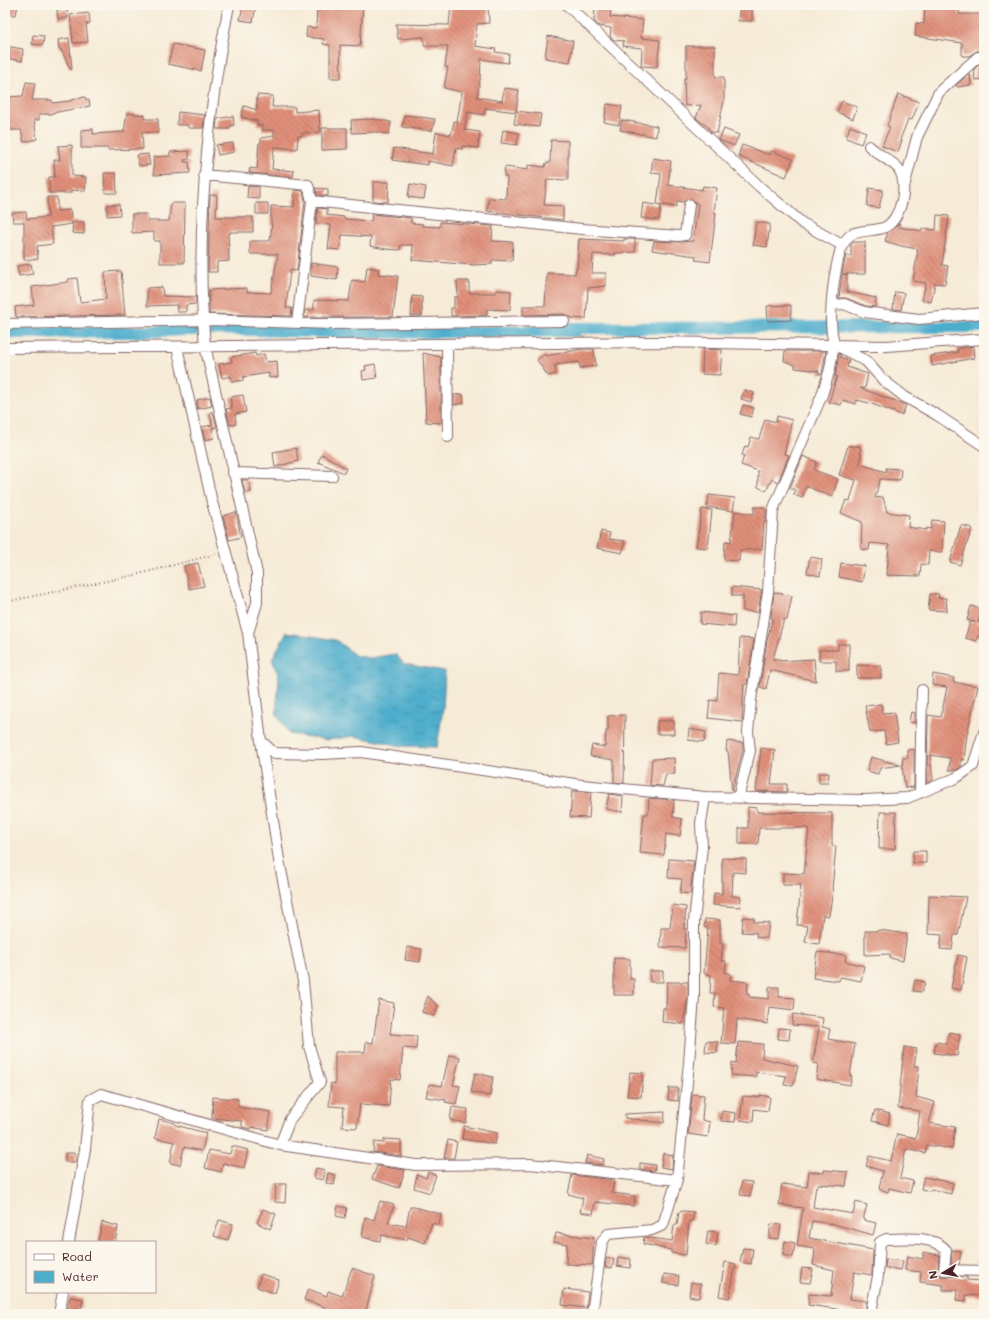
<svg xmlns="http://www.w3.org/2000/svg" width="989" height="1319" font-family="Mali,sans-serif">
	<style>
		.water { fill: url(#water-ripples); stroke: #4c667c }
		.lines { fill: none; stroke-linecap: round; stroke-linejoin: round }
		.canal { stroke: #4dadcc; stroke-width: 12 }
		.building { fill: url(#building-back-hatch) }
		.street-casing { stroke: #866667; stroke-width: 12 }
		.path { stroke: #866667; stroke-width: 2; stroke-dasharray: 1 3; stroke-linecap: butt }
		.street { stroke: #fff; stroke-width: 10 }
	</style>
	<defs>
		<pattern id="water-ripples" width="26" height="14" patternUnits="userSpaceOnUse"><rect width="26" height="14" fill="#4dadcc"/><path d="M2 4q2-2 4 0t4 0M15 11q2-2 4 0t4 0" fill="none" stroke="#428ca6"/></pattern>
		<pattern id="building-back-hatch" width="6" height="6" patternUnits="userSpaceOnUse"><rect width="6" height="6" fill="#e0907a"/><path d="M-1 5l2 2M0 0l6 6M5-1l2 2" fill="none" stroke="#b87564"/></pattern>
	</defs>
	<rect width="100%" height="100%" fill="#fbf7ec"/>
	<filter id="ink" filterUnits="userSpaceOnUse"><feTurbulence type="fractalNoise" baseFrequency=".025" numOctaves="2"/><feDisplacementMap in="SourceGraphic" scale="8" xChannelSelector="R" yChannelSelector="G"/><feConvolveMatrix kernelMatrix="1 2 1 2 8 2 1 2 1" color-interpolation-filters="sRGB"/></filter>
	<filter id="wash" filterUnits="userSpaceOnUse"><feTurbulence type="fractalNoise" baseFrequency=".012" numOctaves="4" result="noise"/><feDisplacementMap in="SourceGraphic" scale="16" xChannelSelector="R" yChannelSelector="G"/><feGaussianBlur stdDeviation="0.9" result="paint"/><feColorMatrix in="noise" values="0 0 0 0 0 0 0 0 0 0 0 0 0 0 0 0 0 1.4 0 .05"/><feComposite in="paint" operator="in"/></filter>
	<g filter="url(#wash)">
		<rect width="100%" height="100%" fill="#f6ebd7"/>
		<!-- water -->
		<path class="water" d="M287,632L336,640L356,656L371,658L395,654L404,664L445,671L443,709L437,747L401,746L354,736L328,740L289,734L276,713L279,677L272,659Z"/>
		<g class="lines">
			<!-- canal -->
			<path class="canal" d="M567,328L984,327
				M5,333L130,332L219,329L353,333L576,331"/>
		</g>
		<g id="blocks">
			<!-- building -->
			<path class="building" d="M5,5H18L16,15L5,14Z
				M243,5H256L253,22L240,20Z
				M317,5H363L360,46L340,45L341,78H330V45L323,44L324,39L306,37L307,27L316,28Z
				M451,5H478V8L488,7L489,23L477,24L475,46L496,49L495,52L509,54L508,63L481,59L480,80L477,97L502,101L504,88L519,90L516,111L541,114L539,127L514,124L516,112L485,108L484,115L468,112L464,130L480,132L478,148L462,146V149L456,148L453,166L428,161V165L392,160L394,148L433,154L436,132L451,135L454,121L457,122L462,92L444,88L448,67H445L448,46H424V37L398,39L396,24L449,25Z
				M740,5H752V21H738Z
				M925,5H960L959,14H984V50L977,51L969,56H962V43L915,36L916,23L924,24Z
				M595,8L611,10L610,17L643,20L641,38L660,40L657,67L641,66L642,48L623,46L624,41L614,40L610,37L611,28L599,26L594,21Z
				M67,9L68,18L58,19L57,10Z
				M89,13L90,23L86,24L88,42L73,43L70,15Z
				M33,35L44,36L43,45L32,44Z
				M548,36L573,41L570,62L545,58Z
				M69,38L72,69H70L61,49H59L58,40Z
				M173,44L205,50L201,71L168,64Z
				M5,46L23,49L22,61L5,58Z
				M686,46H715V77H724V101L717,133L711,132L708,127L696,118L701,105L685,106L684,78H686Z
				M980,64H984V79L975,80L974,69Z
				M970,75L971,85L957,87L956,85L967,76Z
				M26,82L35,83L32,100H52V103L71,101V100L85,97L86,100H89L90,106L52,113V114H39V120H34L37,139L24,142L21,130H5V97L23,96Z
				M898,94L919,102L912,120L908,119L900,140H902L898,152L882,146L890,127L887,126Z
				M257,95L273,96L272,107H295V112L319,110L320,132L302,133V136H298L297,149L274,147L272,169L294,171L293,177L249,173L250,168L257,169L259,143H261V138L274,136V130H262V125H257V121L241,117L244,106L257,110Z
				M842,101L857,107L853,119L837,112Z
				M607,104L622,106L619,125L604,122Z
				M178,112L205,115L203,128H188V125H177Z
				M127,113L145,115L144,119H158V133L142,132L143,149L108,150V148H81V130L93,129V134L124,132Z
				M405,115L435,119L432,131L402,127Z
				M233,116L234,125L230,126V129H216L217,119Z
				M375,119L391,122L389,134L374,132L352,133L351,120Z
				M622,120L657,126L656,137L620,130Z
				M850,126L866,132L861,144L846,138Z
				M322,128H347V149L322,150Z
				M724,129L739,135L734,146L719,140Z
				M503,130L519,133L517,145L501,143Z
				M551,140L568,141V180L547,179L544,205L563,206V220L487,211L489,198L506,199L507,177L504,176L505,167L528,170V165L545,167L546,163H550Z
				M233,143L234,152L218,155L216,145Z
				M72,145V176L86,177L85,191L71,190V193H49V177H55L54,160H60L58,146Z
				M742,145L770,155L771,151L793,159L786,177L738,156Z
				M189,151V159L184,160V162H189L190,173L154,175L153,157L170,156V152Z
				M148,154L150,165L139,166L137,155Z
				M653,158L671,161L668,185L702,190L703,186L717,188L714,212L716,213L710,262L695,260L696,256L652,250L654,241L679,242L693,241L698,204L689,199L683,202L677,201L676,207L657,204L661,174L651,173Z
				M104,173H116L117,193H106L105,191Z
				M373,182H389L388,202L373,201Z
				M410,184L426,187L424,199L408,197Z
				M248,186L259,187V199L247,198Z
				M315,188L328,189V196L317,195Z
				M869,188L883,190L879,208L867,206Z
				M295,190L303,191L305,201L297,271L290,270L286,308H292L291,316L209,314V290L247,288V292L271,293L278,254H250V241H270L272,224H271V206L294,207Z
				M210,195H217L216,217H253V232H230V234H228L229,261L217,262V272H208Z
				M47,197H57V211L70,210L72,224L51,227L53,244L37,246L38,259L24,260V222H13L12,213L26,212L27,219L48,217Z
				M171,203H185L184,263H160V241H154V232L132,233V214H147L148,221H169Z
				M256,203H268V214H256Z
				M643,203L661,206L659,220L641,218Z
				M119,204L120,215L107,216V205Z
				M318,208L327,209V215L344,217V219L371,221L372,214L411,218V223L423,224L422,226L440,227V222L493,226L492,241L513,242L512,261L492,260V264L473,265L412,260L413,245H401L400,250L386,249L370,246L371,237L342,235L340,250L328,249L331,225L316,224Z
				M937,215L949,216L942,265L948,266L945,284L935,283L931,302L922,300L926,283L913,281L918,249L901,246L885,241L888,232L898,224H900L899,227L922,231V228L936,230Z
				M73,222H84V234L72,233Z
				M756,222L770,224L767,247L753,245Z
				M579,239L624,241V239H635V252L615,253V255L593,254L592,273H606V286L588,288L586,319L572,318L564,314L523,315V306H545L547,273L575,274L576,268L577,269Z
				M853,242H865V274H842L846,255L851,257V245Z
				M311,263L338,267L337,280L311,276Z
				M31,264L33,274L19,276L17,266Z
				M367,267L379,269L378,274L398,276L393,317H304L305,310H314V300L349,301L352,280L365,282Z
				M121,271L125,315L16,317L15,307L34,305L32,287L68,282V279L77,278L80,302L106,299L105,272Z
				M847,274V292L876,298L875,307L866,306L846,298H839L842,275Z
				M457,281H469V293H496V290L511,291L510,310L487,309V315L451,316V308H454V297H458Z
				M162,287L163,296L196,297V304L186,305V312H177V305L147,306V288Z
				M895,292L904,293L901,310L893,309Z
				M412,296L422,297V316H411Z
				M791,305V320L768,321L767,306Z
				M973,346L974,358L932,366L931,356L958,352L957,349Z
				M582,349H594L596,366L580,368L579,362L555,365L556,374L548,376L537,360L545,354L546,356Z
				M703,349L722,350L720,375L702,374Z
				M785,351H826L822,374H818L819,371L795,368V365L784,361Z
				M255,353L256,356L264,354L266,362L277,361L278,377L269,378V373L243,377L244,380L232,382L231,376L222,378L219,364L232,362L231,357Z
				M423,353L441,357V423L426,422Z
				M839,354L841,355L840,357L849,360L847,367L868,374L865,388H860L906,405L902,415L869,403L857,400L856,404L843,400L841,405L829,402L837,376H835Z
				M375,364L377,378L363,380L362,371L366,370L365,366Z
				M744,390L754,393L751,402L741,399Z
				M463,394L464,403L454,405V395Z
				M243,395L246,412L235,414L236,424L230,425L226,409L232,408L230,397Z
				M210,397L212,406L198,409L197,400Z
				M743,405L754,408L751,417L740,414Z
				M210,412H213L217,427L212,428L214,438L205,440L202,427L212,425Z
				M777,416L792,420L784,454L789,455L778,482L772,479L766,491L758,487V471L741,465L744,456L742,455L745,446L748,447L751,437L759,439L765,419L776,422Z
				M848,446H860L861,458L860,464L886,472V468L901,469L900,480L880,479L875,498L883,497L887,512L909,515L908,527L926,530V528L931,529L932,520L944,521L942,552L929,551L928,565L921,564L920,576L887,575L889,545L870,543L869,550L861,549L862,522L841,513L846,500L850,501L856,480L839,475Z
				M296,448L298,461L275,467L273,452Z
				M322,454L346,468L344,473L318,462Z
				M803,456L817,462L814,470L838,479L832,497L806,486L802,498L794,495L795,490L790,488Z
				M242,480H249L251,492L245,493Z
				M709,495L735,498L733,511L707,507Z
				M754,507H763L766,510V522H764L762,549L740,550L739,561L724,560L725,541L731,542L735,511L754,514Z
				M702,509L712,510L708,548L696,547Z
				M236,512L241,537L229,540L223,516Z
				M961,525L972,528L960,565L950,562Z
				M601,531L610,533L609,539L625,541L622,553L597,548Z
				M810,557L822,559L820,576L807,573Z
				M198,563L204,586L189,589L184,566Z
				M841,563L865,566L862,582L839,577Z
				M732,587L762,590L758,612L743,611V596H732Z
				M774,592L792,596L787,620L784,619L773,659H779V661L814,659L816,681L770,670L766,689L760,687L767,640L773,618H771Z
				M930,594H939L938,598H946L947,611L928,610Z
				M971,606L982,609L978,623H984V636H978L976,641L965,638L970,622H975L967,620Z
				M701,612L735,616L734,627L700,624Z
				M740,638L754,639L747,684H744L742,722L708,718L710,700L717,701L719,673L738,675Z
				M838,644H849V671H836V661H819V650H838Z
				M857,665L881,666V678H857Z
				M933,674L954,678L953,682L978,686L967,734L964,760L961,759V767L956,770H949L950,758L930,755L933,780L927,783L928,715L941,717L947,687L932,685Z
				M881,704L882,713L894,712L898,742L886,744L884,731L870,732L865,706Z
				M911,712L915,713V723L909,722Z
				M625,715L624,783L614,782V760L590,756L592,745L605,747L606,731H608V716Z
				M657,721H674V734H657Z
				M689,729L706,732L704,742L688,740Z
				M727,741L743,743V749L732,791L728,751H726Z
				M761,748L775,750L771,784H787V792L756,791Z
				M914,749V787L905,788L902,766L903,758H908L907,750Z
				M871,757L900,765L880,768L878,774L867,771Z
				M674,758L675,774H666L663,786L650,785L652,759Z
				M819,773H829L828,783H819Z
				M572,791L591,792L589,818L570,817Z
				M609,794L623,796L622,812L606,809Z
				M649,798L674,800L673,817L682,819L680,836L666,834L664,855L640,853L644,814H648Z
				M748,807L757,808V812L832,813V846H836L832,889H833L829,916L823,915L819,944L805,942L808,926L797,925L801,885H783V873L804,874L809,828H759L758,844H739V828H748Z
				M880,812H896L895,849H879Z
				M913,851H926V863H913Z
				M722,858L746,859V873L733,872L732,896L741,897L740,907L713,905L714,893L722,894Z
				M669,859L694,861L690,894L680,893L682,879L668,878Z
				M929,895L966,897L958,935H954L952,950L940,949L942,935L928,934Z
				M673,905L686,907L684,929H686L685,948L660,947L661,928H670Z
				M743,917L754,918V922L769,923L767,938L756,937L757,933L742,932Z
				M705,919L720,920V943L723,944L721,961H726L725,972L731,974L730,980L748,982L747,994H749V997L769,999V987H779V997L795,998L794,1010L769,1007L767,1024L737,1019L735,1044L721,1043L724,1008L714,1007L715,993H710L711,975L704,973L708,928L704,927Z
				M879,930L907,934L903,961L890,958V954L865,955V931H878Z
				M407,947L422,949L420,962L405,960Z
				M817,952L846,955L845,961L864,966L861,981L840,977L839,981L813,978Z
				M958,955L967,957L961,990L951,988Z
				M614,958L630,959V979H634V995H614Z
				M649,971H663V982H650Z
				M915,980L925,982L922,992L913,991Z
				M667,982H688V997L683,1024L662,1022L663,1008H666Z
				M428,996L438,1006L434,1016L422,1012Z
				M379,1000L394,1003L390,1034L417,1036L416,1049L403,1048L400,1080L391,1079L389,1106L360,1104L357,1128L342,1127L344,1107L329,1106L331,1083L335,1084V1052H365L366,1042L373,1043Z
				M793,1014L823,1018L822,1027L830,1029L828,1039L855,1044L850,1076H852L850,1085L816,1079L818,1064L813,1063L819,1027L792,1025Z
				M779,1028L790,1029L789,1040L778,1039Z
				M949,1032L960,1034L957,1056L934,1053L936,1042L947,1044Z
				M706,1041L718,1042L717,1053L705,1052Z
				M738,1042L763,1044L762,1058L798,1066L793,1086L784,1085L786,1076L756,1072V1077L731,1075L732,1062L736,1063Z
				M904,1047L917,1049L914,1066H919L916,1097L935,1102L929,1123L955,1127L952,1149L927,1145L925,1153L906,1149L900,1178L913,1181L910,1193L889,1188L888,1192L879,1189L883,1171L866,1166L869,1156L891,1161L897,1134L916,1138L920,1111L898,1108Z
				M449,1055L460,1057L453,1085L460,1086L456,1104L445,1102L446,1100L426,1097L429,1084L442,1086Z
				M630,1072L643,1073L641,1097L627,1096Z
				M475,1073L493,1077L490,1096L471,1092Z
				M669,1088H678V1101L668,1100Z
				M692,1094L704,1095L702,1120L710,1122L708,1137L688,1134Z
				M760,1095L770,1097L768,1111L754,1109L753,1122L740,1120L743,1096L760,1097Z
				M213,1097L238,1099V1107L271,1112L268,1130L251,1127V1129L242,1127V1121L212,1118Z
				M452,1107L468,1109L466,1123L450,1120Z
				M875,1110L890,1114L888,1125L872,1121Z
				M722,1111L736,1113L735,1122L721,1121Z
				M665,1112L664,1123L625,1118V1114Z
				M159,1119L175,1123V1125L206,1133L202,1151L184,1147L180,1165L170,1163L174,1142L155,1138Z
				M464,1126L497,1133L495,1144L462,1139Z
				M384,1139L401,1140V1156L373,1152L374,1142L384,1143Z
				M448,1140L457,1142L454,1158H444Z
				M232,1146L248,1150L244,1168L223,1163L221,1172L205,1168L209,1150L230,1154Z
				M65,1153H76V1162H65Z
				M663,1153L673,1155L672,1169L661,1167Z
				M587,1155L604,1159L603,1165L585,1163Z
				M640,1163L655,1165L654,1171L640,1169Z
				M377,1166L405,1170L399,1188L372,1179Z
				M316,1168L325,1170L323,1180L314,1178Z
				M824,1170L848,1172L846,1186L818,1184L817,1187L816,1186L813,1207L853,1214L856,1202L867,1205L863,1220L876,1223L873,1235L834,1224L812,1221L809,1238L873,1250L872,1275L854,1272L850,1299L866,1301V1314H857V1312L808,1305L809,1294L831,1296L834,1270L813,1265L815,1249L797,1246L803,1208L779,1205L782,1184L807,1187L809,1171L824,1173Z
				M428,1172L436,1175L430,1193L414,1188L417,1174L426,1178Z
				M328,1173L336,1175L334,1185L326,1183Z
				M572,1175L614,1180L612,1193L635,1196L634,1206L595,1202L593,1214L580,1212L583,1198L568,1194Z
				M924,1177L953,1183L951,1194L931,1189L930,1191L921,1189Z
				M742,1181L752,1182L750,1196L740,1195Z
				M276,1184H286L285,1203L275,1202Z
				M380,1201L394,1205L388,1223L406,1226L410,1207H414L441,1214L439,1225L432,1223L425,1243L408,1237L407,1240L382,1235L380,1241L362,1237L365,1217L374,1220Z
				M338,1206L347,1208L345,1218L336,1216Z
				M263,1209L276,1214L270,1229L257,1223Z
				M684,1211L694,1212L692,1221H689L686,1255L671,1253V1250L643,1244L644,1237L672,1241L674,1225H677L679,1212Z
				M219,1220L233,1224L228,1240L214,1236Z
				M102,1222L118,1226L115,1242L98,1241Z
				M771,1224L781,1225L779,1239L769,1238Z
				M708,1231L718,1232L716,1246L706,1244Z
				M556,1233L594,1238L592,1265L566,1264L567,1244L554,1242Z
				M785,1241L795,1243L793,1257L783,1255Z
				M743,1248L753,1249L751,1264L740,1262Z
				M952,1250L961,1251L959,1264H951Z
				M923,1252L939,1255L938,1270L941,1276L967,1277V1280L983,1281V1296L966,1295V1301L956,1300L957,1290H943V1285L920,1282L921,1272L905,1270L907,1256L923,1259Z
				M618,1257L631,1259L630,1268L617,1266Z
				M606,1258L614,1259L612,1268L605,1267Z
				M886,1259L903,1261L901,1270L885,1268Z
				M725,1262L736,1264L729,1298L719,1296Z
				M352,1268L375,1276L365,1314H325V1307L304,1300L308,1289L327,1296L328,1291L342,1296Z
				M802,1268L813,1269L810,1283L800,1282Z
				M261,1274L279,1280L275,1293L257,1287Z
				M664,1274L679,1276L678,1285L663,1283Z
				M691,1282L701,1284L699,1298L689,1296Z
				M564,1289L588,1292L586,1308L562,1305Z
				M70,1297L83,1299L81,1309L78,1308L77,1314H66Z"/>
		</g>
	</g>
	<g filter="url(#ink)">
		<use href="#blocks" fill-opacity="0" stroke="#866667" stroke-width="1"/>
		<g class="lines">
			<!-- street casing -->
			<g class="street-casing">
				<path id="street" d="M229,5C207,116 195,233 205,346L257,573V603L248,633L261,741L274,753L323,754L361,752L582,785L705,797
					M567,5L760,187L802,223L842,245C834,271 827,318 834,344L866,361L883,380L905,397L937,415L984,446
					M204,175L308,185L312,201L297,323
					M904,187L917,137L939,92L978,57H984
					M312,201L582,229L679,236L685,235L689,205
					M842,245C845,242 848,236 852,234C861,230 873,231 883,228C901,222 910,183 898,168C894,163 876,153 869,146
					M833,305L844,304L864,312L919,319L984,313
					M5,324L211,320L331,324L564,321
					M447,344L448,437
					M177,347L212,502L248,633
					M5,348L655,342L886,346L984,339
					M233,473L332,476
					M261,741L279,860L303,981L309,1046L320,1082L290,1119L280,1145
					M920,793L922,690
					M738,798L750,751L748,732L751,700L768,592L773,510L822,395L830,369L834,344
					M69,1242L85,1149L90,1100L101,1094L280,1145L416,1165L530,1164L677,1180
					M59,1314L63,1292
					M592,1314L602,1242L608,1234L652,1230L663,1225L677,1180L689,1063L694,997V922L702,847L701,823L705,797L865,800L907,798L956,778L973,766L984,732
					M873,1314L872,1307L878,1276L880,1242L886,1239C905,1239 933,1235 946,1250L944,1270L984,1271"/>
			</g>
			<!-- path -->
			<path class="path" d="M5,602L135,575L216,554"/>
			<!-- street -->
			<use href="#street" class="street"/>
		</g>
	</g>
	<!-- margin -->
	<rect width="989" height="1319" fill="none" stroke="#fbf7ec" stroke-width="20"/>
	<!-- legend -->
	<rect x="26" y="1241" width="130" height="52" fill="#fbf7ec" stroke="#b4a19f"/>
	<rect x="34" y="1254" width="20" height="6" fill="#ffffff" stroke="#b4a19f"/>
	<text x="62" y="1261" font-size="12" fill="#4a1f2b">Road</text>
	<rect x="34" y="1271" width="20" height="12" fill="url(#water-ripples)" stroke="#b4a19f"/>
	<text x="62" y="1281" font-size="12" fill="#4a1f2b">Water</text>
	<!-- north arrow -->
	<g transform="translate(943 1273) rotate(260)" stroke="#fbf7ec" stroke-width="3" paint-order="stroke">
	<path d="M0-3L7 15L0 10L-7 15Z" fill="#4a1f2b"/>
	<text y="-6" font-size="11" font-weight="bold" text-anchor="middle" fill="#4a1f2b">N</text>
	</g>
</svg>
